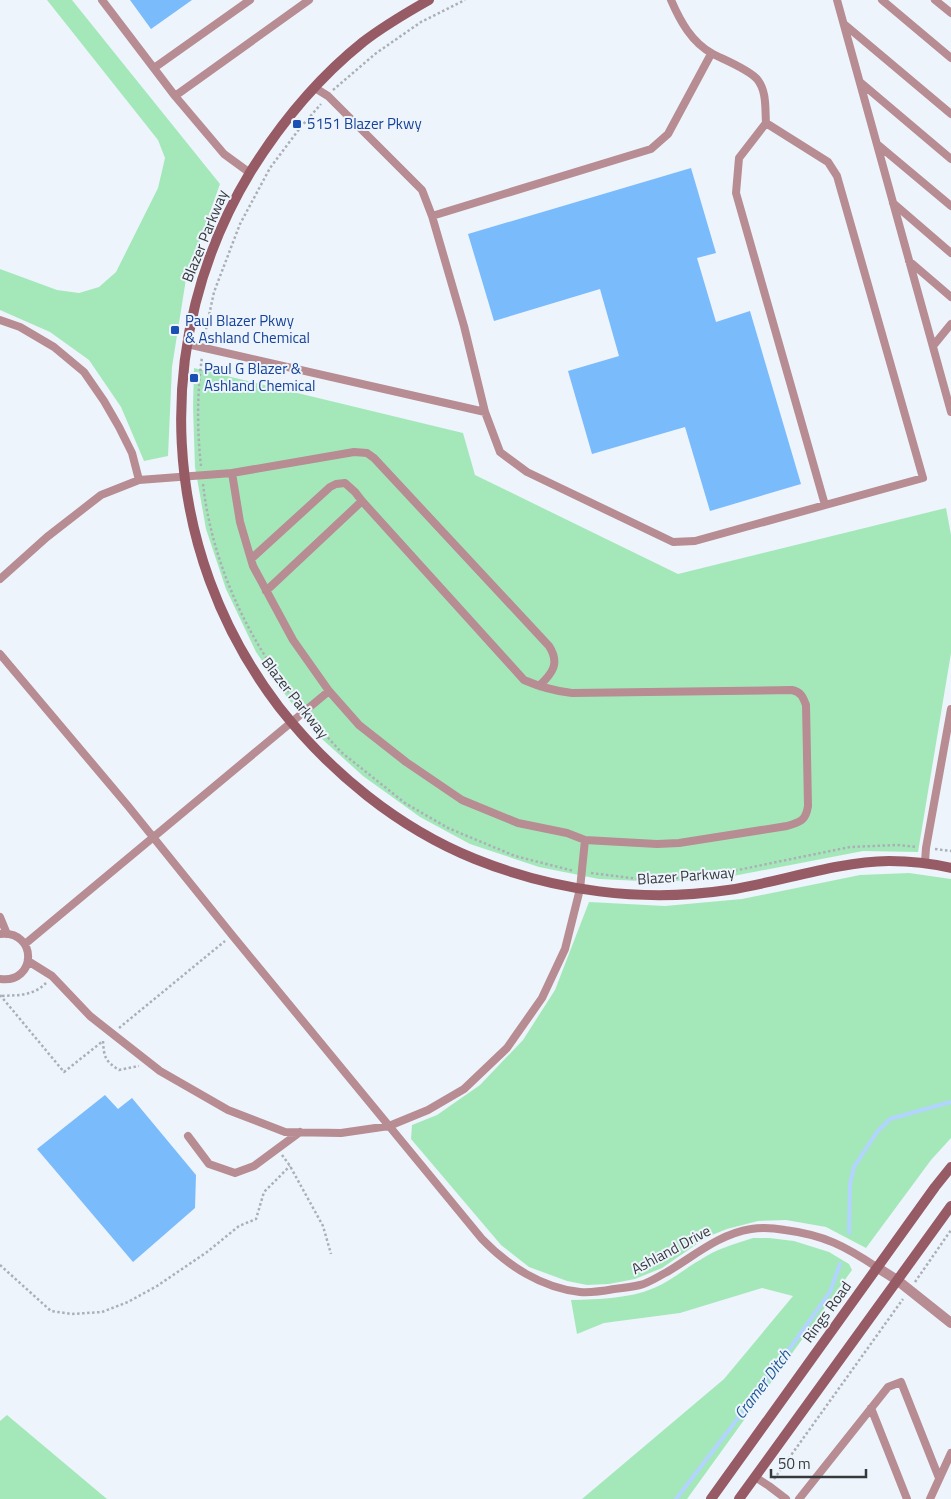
<svg xmlns="http://www.w3.org/2000/svg" width="951" height="1499" font-family="'Titillium Web',sans-serif">
	<style>
		.green { fill: #a4e8ba }
		.lines { fill: none; stroke-linecap: round; stroke-linejoin: round }
		.stream { stroke: #b2d4fe; stroke-width: 4 }
		.building { fill: #7abbfc }
		.path { stroke: #abb0b7; stroke-width: 2.5; stroke-dasharray: 2.5 2.5; stroke-linecap: butt }
		.lane { stroke: #b78c92; stroke-width: 8 }
		.street { stroke: #b78c92; stroke-width: 10 }
		.secondary { stroke: #965b64; stroke-width: 10 }
		.transit-dot { fill: #1a4fb4; stroke: #edf4fc; stroke-width: 2 }
		.labels { text-anchor: middle; stroke-width: 4; stroke-linejoin: round; paint-order: stroke }
		.transit-label { font-size: 15px; fill: #164399; stroke: #edf4fc; text-anchor: start }
		.street-label { font-size: 15px; fill: #36393c; stroke: #edf4fc }
		.water-label { font-size: 16px; font-style: italic; fill: #1e5794; stroke: #edf4fc }
	</style>
	<rect width="100%" height="100%" fill="#edf4fc"/>
	<!-- green -->
	<path class="green" d="M47,0H72L220,184L186,279L172,367L168,456L144,461L121,407L89,360L50,332L0,310V269L57,290L79,293L99,287L116,272L158,188L165,158L158,140Z
		M194,368L463,433L475,475L678,574L946,508L951,535V653L918,852L863,851L728,877L661,882L599,879L539,867L470,844L420,817L363,776L322,739L289,700L256,652L226,589L206,529L195,467L193,407Z
		M909,873L951,879V1138L931,1160L866,1248L826,1227L786,1220L758,1221L727,1229L707,1237L662,1268L635,1279L609,1284L587,1285L567,1281L529,1267L501,1245L411,1139L412,1125L437,1115L480,1085L523,1040L555,990L589,902L665,906L742,899L860,875Z
		M753,1238H769L794,1241L829,1252L849,1264L852,1270L687,1499H582L724,1379L793,1296L762,1288L680,1313L604,1323L577,1334L571,1300C599,1299 628,1299 654,1288C671,1281 684,1269 700,1260C716,1249 734,1244 753,1238Z
		M7,1415L107,1499H0V1421Z"/>
	<g class="lines">
		<!-- stream -->
		<path class="stream" d="M849,1233L850,1184L854,1167L877,1132L890,1119L951,1102
			M676,1499L768,1379L830,1292L840,1264"/>
	</g>
	<!-- building -->
	<path class="building" d="M130,0H192L151,29Z
		M691,168L716,253L697,258L716,322L750,311L801,484L710,511L685,427L592,454L568,371L619,356L600,289L494,321L468,234Z
		M105,1095L118,1109L132,1098L196,1175L195,1208L133,1262L37,1149Z"/>
	<g class="lines">
		<!-- path -->
		<path class="path" d="M333,90L375,54L421,22L465,0
			M204,339L214,292L240,224L270,168L300,128L321,104
			M201,466C197,430 197,393 202,357
			M203,484C211,554 239,620 279,677C286,687 291,697 299,705
			M311,719L341,752L405,803L448,828L515,856L574,871
			M935,849L951,851
			M591,873L639,879L704,877L850,847L897,845L917,847
			M0,995L64,1072L103,1041
			M2,996C19,995 33,996 46,983
			M119,1028L225,941
			M103,1041C104,1057 105,1061 119,1070L139,1066
			M282,1155L290,1166L323,1226L331,1254
			M0,1265L51,1311L72,1314L102,1312L128,1302L157,1286L207,1252L239,1226L256,1219L264,1192L290,1166
			M915,1282L951,1230
			M774,1479L903,1299"/>
		<!-- lane -->
		<path class="lane" d="M102,0L175,96L224,154L250,173
			M837,0L951,412
			M882,0L951,58
			M935,0L951,13
			M844,24L951,114
			M154,68L250,0
			M860,82L951,159
			M315,88L328,96L422,190L432,216L464,326L485,412
			M175,96L309,0
			M766,123L739,158L736,193L825,505
			M877,144L951,206
			M893,203L951,253
			M432,216L651,149L668,134L711,54
			M909,261L951,297
			M0,320L20,327L54,347L84,372L104,401L119,427L132,453L139,480
			M187,344L485,412L500,452L527,472L673,542L695,541L923,478L837,176L828,162L766,123C765,109 767,91 757,79C748,69 725,60 713,54C692,43 680,21 671,0
			M933,346L951,324
			M232,473L354,452L367,453L374,458L549,646C560,663 553,673 539,686
			M251,559L330,487L336,484L345,483L355,492L362,501
			M0,579L47,537L101,495L139,480L232,473L240,522L253,566L293,640L329,691L25,944
			M266,591L362,501L524,680C540,687 554,691 572,693L792,690C801,692 803,697 806,705L808,806C806,820 801,822 787,826L679,843L657,844L585,840
			M0,654L128,806L232,935L482,1239C508,1266 542,1288 580,1292C591,1293 603,1291 614,1289C623,1288 632,1287 640,1285C649,1283 659,1276 667,1272C694,1256 719,1234 751,1229C762,1227 774,1228 785,1230C824,1235 845,1246 878,1268
			M925,862L926,848L951,709
			M0,917L7,934
			M0,934C38,930 37,984 0,979
			M28,961L52,976L90,1016L160,1071L228,1110L285,1132L341,1133L389,1126L428,1110L464,1089L507,1048L542,998L565,949L580,889L585,840L567,833L518,823L462,800L406,762L359,725L329,691
			M188,1136L209,1164L235,1173L254,1166L300,1132
			M871,1408L907,1499
			M755,1477L769,1486L786,1499
			M799,1499L888,1387L901,1382L939,1478
			M930,1499L951,1453"/>
		<!-- street -->
		<path class="street" d="M878,1268L897,1280L951,1323"/>
		<!-- secondary -->
		<path class="secondary" d="M429,0C406,13 384,26 363,42C318,78 281,123 251,171C149,339 159,550 279,707C330,772 398,828 475,859C555,891 642,903 728,890C781,882 834,862 889,861C910,861 930,863 951,868
			M711,1499L935,1187L951,1167
			M739,1499L951,1206"/>
	</g>
	<!-- markers -->
	<g class="transit-dot">
		<rect x="292" y="119" width="10" height="10" rx="2.5"/>
		<rect x="170" y="325" width="10" height="10" rx="2.5"/>
		<rect x="189" y="373" width="10" height="10" rx="2.5"/>
	</g>
	<g class="labels">
		<!-- transit labels -->
		<g class="transit-label">
			<text x="307" y="129">5151 Blazer Pkwy</text>
			<text x="185" y="326">Paul Blazer Pkwy<tspan x="185" dy="17">&amp; Ashland Chemical</tspan></text>
			<text x="204" y="374">Paul G Blazer &amp;<tspan x="204" dy="17">Ashland Chemical</tspan></text>
		</g>
		<!-- street labels -->
		<g class="street-label">
			<text transform="translate(205 236) rotate(-68)" y="5">Blazer Parkway</text>
			<text transform="translate(295 698) rotate(52)" y="5">Blazer Parkway</text>
			<text transform="translate(686 876) rotate(-4)" y="5">Blazer Parkway</text>
			<text transform="translate(671 1250) rotate(-28)" y="5">Ashland Drive</text>
			<text transform="translate(827 1312) rotate(-54)" y="5">Rings Road</text>
		</g>
		<!-- water labels -->
		<g class="water-label">
			<text transform="translate(762 1384) rotate(-53)" y="6">Cramer Ditch</text>
		</g>
	</g>
	<!-- scale -->
	<path d="M771 1469v8h95v-8" fill="none" stroke="#36393c" stroke-width="2.5"/>
	<text x="778" y="1469" font-size="15" fill="#36393c" stroke="#edf4fc" stroke-width="4" paint-order="stroke">50 m</text>
</svg>
